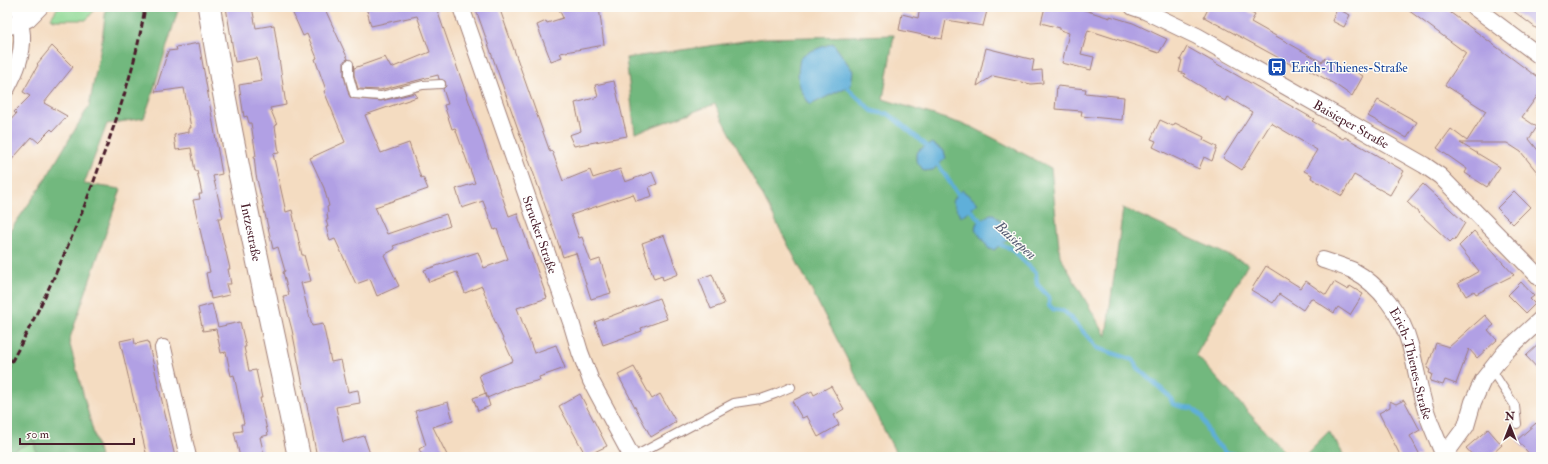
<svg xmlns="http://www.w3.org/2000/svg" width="1548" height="464" font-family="'IM FELL Double Pica',serif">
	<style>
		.green { fill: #8ed894; stroke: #6c7c60 }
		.forest { fill: #72b87e; stroke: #5e6c54 }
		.water { fill: #5fafd9; stroke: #546782 }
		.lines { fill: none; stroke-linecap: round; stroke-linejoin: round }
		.stream { stroke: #5fafd9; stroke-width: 4.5 }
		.building { fill: #b1a0e4 }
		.service-casing { stroke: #9f7e76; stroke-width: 10 }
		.minor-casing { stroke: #9f7e76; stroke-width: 18 }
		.secondary-casing { stroke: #9f7e76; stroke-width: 24 }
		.service { stroke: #fff; stroke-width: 8 }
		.minor { stroke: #fff; stroke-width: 16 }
		.secondary { stroke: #fff; stroke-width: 22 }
		.rail { stroke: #4a1f2b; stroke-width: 3; stroke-dasharray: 6 3; stroke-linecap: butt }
		.labels { text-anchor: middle; stroke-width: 3; stroke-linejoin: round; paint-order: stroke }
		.transit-label { font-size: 13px; fill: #164399; stroke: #fdfcf7; text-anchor: start }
		.street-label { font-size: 13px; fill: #4a1f2b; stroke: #fdfcf7 }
		.water-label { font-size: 14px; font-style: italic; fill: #525971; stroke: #fdfcf7 }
	</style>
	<rect width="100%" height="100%" fill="#fdfcf7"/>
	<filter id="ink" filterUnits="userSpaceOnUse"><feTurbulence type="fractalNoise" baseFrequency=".025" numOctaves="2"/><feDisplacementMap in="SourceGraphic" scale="8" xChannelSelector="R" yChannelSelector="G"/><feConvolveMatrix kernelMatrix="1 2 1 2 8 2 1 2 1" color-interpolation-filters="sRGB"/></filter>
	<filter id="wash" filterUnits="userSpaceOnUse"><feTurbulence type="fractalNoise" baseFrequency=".012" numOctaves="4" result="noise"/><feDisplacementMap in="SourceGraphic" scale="16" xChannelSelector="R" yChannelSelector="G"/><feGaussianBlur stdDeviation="0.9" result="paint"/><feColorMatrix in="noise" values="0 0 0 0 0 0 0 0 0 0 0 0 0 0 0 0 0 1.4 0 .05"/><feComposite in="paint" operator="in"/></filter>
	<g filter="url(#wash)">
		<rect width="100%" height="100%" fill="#f4dcc1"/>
		<!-- green -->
		<path class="green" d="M58,7H94L93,12L86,20H54L51,18Z
			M34,441L37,457H7V450L10,452Z"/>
		<!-- forest -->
		<path class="forest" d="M106,7H179L151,98L144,118L107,124L84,184L121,189L69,341L100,457H37L34,441L10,452L7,450V235L42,185L89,106L102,41Z
			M894,35L883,99L972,127L1051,168L1060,256L1106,336L1123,208L1248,264L1196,355L1289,457H898L715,104L635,133L626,58L765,38Z
			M1329,431L1345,457H1303Z"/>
		<!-- water -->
		<path class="water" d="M833,43L853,71L851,85L810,105C798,86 796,81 800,58L811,51Z
			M932,143L944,151L946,158L933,170L924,171L916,160V155L919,150Z
			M962,190L978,203L961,217L952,201Z
			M990,214H994L1011,233L1010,237L994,250L989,249L975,229L976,224Z"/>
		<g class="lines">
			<!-- stream -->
			<path class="stream" d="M848,88L872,111L885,114L887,113L890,115L927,146L930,150
				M935,160L961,199
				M967,206L984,224
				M998,240L1001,245L1010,248L1036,273L1037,284L1049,297V305L1053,309L1064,311L1068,315L1089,338L1097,348L1133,360L1138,368L1170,397L1173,404L1183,407L1193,408L1202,417L1210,437L1226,453L1233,454L1237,457"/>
		</g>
		<g id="blocks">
			<!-- building -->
			<path class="building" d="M226,7H252L256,28L274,25L286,105L270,108L277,125L275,126L279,153L273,154L286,212L292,210L302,255H304L311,281L301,283L312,326L323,324L331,362L341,360L348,392L358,390L360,403L336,407L343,442L364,436L371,457H317L292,330L283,296L289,295L283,272L285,271L278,247L273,249L256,175L254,156H256L251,123H249L247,116L244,117L239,85L262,81L257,58L235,62Z
				M290,7H324L348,59L344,61V76L349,95L351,98L381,101L415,93L417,97L365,115L381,153L409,143L421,178L423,177L428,189L375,207L387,234L446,214L450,226L393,246L395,249L384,255L399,286L377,296L370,279L356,284L335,239L330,241L326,227H328L326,220H328L327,214L328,213L327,207L329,206L324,188L310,158L345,142L324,91L326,90L315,59L317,58L307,34L303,36Z
				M366,7H436L509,216L517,213L547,298L517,308L534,353L556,345L565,368L539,377L540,380L513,387L487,398L479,375L513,361L493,317L482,286L465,293L457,272L429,282L424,270L478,252L484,268L508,259L497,229L494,230L483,201L462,208L456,189L475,183L455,128L452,129L444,105L448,104L443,89L446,86L445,81L439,79L438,75L380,90L358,89L354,75V68L385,57L391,68L430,52L417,16L371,26Z
				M475,7H499L550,152L552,151L563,181L590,170L593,178L620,169L625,182L652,172L657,184L649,187L652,196L636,201L633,194L571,215L579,238L582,237L591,262L600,259L611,293L591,299L576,253L563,257Z
				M558,7H599L604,45L560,53L562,57L551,61L537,25L546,21L547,23L563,18Z
				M920,7H988L983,26L946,20L942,39L899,30L902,14L918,18Z
				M1045,7H1075L1110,18V16L1133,23L1167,39L1159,53L1088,30L1081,54L1094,57L1091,70L1062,63L1069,33L1060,30V28L1041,23Z
				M1209,7H1240L1255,15L1251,22L1322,62L1325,58L1345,69L1346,66L1363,76L1352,96L1336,85L1301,65L1299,69L1204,17Z
				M1404,7H1443L1541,80V91L1522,117L1537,127L1529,139L1541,154V177L1521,152L1507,143H1460L1500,167L1487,187L1465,173L1467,169L1437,148L1451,129L1467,141L1486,111L1445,85L1466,53Z
				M1508,7H1541V32L1528,22Z
				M1337,9L1350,15L1344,27L1332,21Z
				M199,43L222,174L213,176L223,218H218L230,269H228L231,284H226L229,295L211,299L206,273L210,272L193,200L200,199L199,194H202L197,171H195L191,148L176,150L174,135L189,132V128H191L184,88L155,92L168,51L177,50L176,47Z
				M52,46L73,67L44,103L67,116L53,131L51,129L38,142L32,137L7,165V124L16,114L14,112L30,96L23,92L38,65L37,64Z
				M1187,47L1314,119L1312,121L1343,139L1345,137L1404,171L1390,195L1354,175L1342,196L1311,178L1312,175L1304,171L1317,150L1271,123L1242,170L1223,158L1252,112L1227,97L1225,101L1184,76L1185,74L1179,72L1182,60H1180Z
				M986,48L1034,60L1032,71L1042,70L1043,83L1031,84L993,76L977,86Z
				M614,81L627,136L574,146L569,135L581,131L575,103L598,97L595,85Z
				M1057,86L1086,89L1085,93L1124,97L1122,120L1081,116L1082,111L1055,109Z
				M1378,100L1417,122L1407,138L1368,116Z
				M1160,120L1173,126L1175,123L1204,137L1203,140L1217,147L1212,161L1204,157L1199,169L1153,147L1156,141L1151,139Z
				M1423,184L1465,223L1454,241L1453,239L1450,242L1407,202Z
				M1514,191L1530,207L1513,224L1497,208Z
				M1474,231L1514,275L1476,294L1474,291L1466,296L1458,283L1479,271L1459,246Z
				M664,235L678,274L663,280L662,276L654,279L642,243Z
				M1266,266L1301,288L1306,281L1326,295L1334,282L1348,290L1350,286L1363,294L1350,315L1338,307L1334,313L1311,298L1303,310L1279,294L1273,303L1251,290Z
				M712,274L724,304L711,309L699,279Z
				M1521,282L1534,296L1530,299L1535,304L1526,313L1508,295Z
				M659,298L667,319L641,328L642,331L603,345L595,322Z
				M212,304L218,327L240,322L246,347H244L249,371L256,370L262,398H260L268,435L260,437L264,455L254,457H240L234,432L242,431L241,424H244L234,375L231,376L226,352L221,353L216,329L203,331L198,308Z
				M1485,315L1494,325L1488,330L1497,340L1477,358L1469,349L1456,384L1445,380L1443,385L1430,381L1432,374L1429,373L1430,370L1427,368L1436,343L1449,347Z
				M134,338L135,344L148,341L175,457H147L120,341Z
				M1541,342V372L1526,356Z
				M634,367L652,399L660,394L676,422L651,437L618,375Z
				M831,386L844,409L834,415L839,425L818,437L807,416L802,418L792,401L812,391L814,395Z
				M486,393L490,406L478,411L473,398Z
				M580,394L607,446L586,456L559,406Z
				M1404,400L1420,430L1410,436L1421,457H1401L1379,413L1390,407V401L1396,404Z
				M448,402L453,420L433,427L448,457H423L419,449L426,445L415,411Z
				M1536,423L1541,429V457H1532L1517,440Z
				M1488,429L1502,445L1489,457H1474L1466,448Z"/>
		</g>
	</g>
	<g filter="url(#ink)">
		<use href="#blocks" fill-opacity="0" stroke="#9f7e76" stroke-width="1"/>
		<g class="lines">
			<!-- service casing -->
			<g class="service-casing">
				<path id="service" d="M349,64V76L354,94L381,96L423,85L441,84
					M1491,369L1515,406L1517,424
					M633,457L734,403L761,399L775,394L791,387"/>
			</g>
			<!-- minor casing -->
			<g class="minor-casing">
				<g id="minor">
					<path id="s1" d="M461,7L571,322L580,352L591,381L632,457"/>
					<path id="s2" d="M1133,7L1145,11L1197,36L1424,165L1440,176L1541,279"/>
					<path d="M1474,7L1541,57"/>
					<path d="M7,27L28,19L40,7"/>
					<path d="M7,88C16,71 23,55 22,35C21,26 19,16 19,7"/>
					<path id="s3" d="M1323,260C1332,263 1343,266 1352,270C1380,285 1402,315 1410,345C1416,367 1419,389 1426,411C1431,426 1438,441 1444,456"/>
					<path d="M163,348L188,457"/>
					<path d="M1445,457L1444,456L1466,426L1473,402L1483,380L1505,352L1541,319"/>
				</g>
			</g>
			<!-- secondary casing -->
			<g class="secondary-casing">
				<g id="secondary">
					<path id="s4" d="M209,7C233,158 269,307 299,457"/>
				</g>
			</g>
			<!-- service -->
			<use href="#service" class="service"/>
			<!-- minor -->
			<use href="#minor" class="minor"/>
			<!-- secondary -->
			<use href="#secondary" class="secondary"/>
			<!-- rail -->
			<path class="rail" d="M7,370C45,301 77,230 103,156C121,108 137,59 145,7"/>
		</g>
	</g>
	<!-- icons -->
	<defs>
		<g id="bus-square" transform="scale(1)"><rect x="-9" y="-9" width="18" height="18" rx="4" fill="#1a4fb4" stroke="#fdfcf7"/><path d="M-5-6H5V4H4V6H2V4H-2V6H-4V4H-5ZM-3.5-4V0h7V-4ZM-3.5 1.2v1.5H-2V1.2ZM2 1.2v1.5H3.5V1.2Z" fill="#fff"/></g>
	</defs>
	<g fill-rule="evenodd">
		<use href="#bus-square" x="1277" y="67"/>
	</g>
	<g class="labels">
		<!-- transit labels -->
		<g class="transit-label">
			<text x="1291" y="72">Erich-Thienes-Straße</text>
		</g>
		<!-- street labels -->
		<g class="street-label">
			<text dy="5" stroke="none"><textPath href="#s2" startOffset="248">Baisieper Straße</textPath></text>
			<text dy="5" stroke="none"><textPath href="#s4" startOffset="229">Intzestraße</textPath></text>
			<text dy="5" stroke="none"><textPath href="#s1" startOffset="241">Strucker Straße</textPath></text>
			<text dy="5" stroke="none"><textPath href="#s3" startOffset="146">Erich-Thienes-Straße</textPath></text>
		</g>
		<!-- water labels -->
		<g class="water-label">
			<text transform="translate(1016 240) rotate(42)" y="5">Baisiepen</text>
		</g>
	</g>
	<!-- margin -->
	<rect width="1548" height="464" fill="none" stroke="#fdfcf7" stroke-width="24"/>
	<!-- north arrow -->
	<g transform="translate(1510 426)" stroke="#fdfcf7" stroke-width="3" paint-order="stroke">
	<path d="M0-3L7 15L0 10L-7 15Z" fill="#4a1f2b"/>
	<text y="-6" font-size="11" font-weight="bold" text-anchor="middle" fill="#4a1f2b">N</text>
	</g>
	<!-- scale -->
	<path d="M20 438v6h114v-6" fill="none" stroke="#4a1f2b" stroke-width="2"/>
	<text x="26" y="438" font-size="12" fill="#4a1f2b" stroke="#fdfcf7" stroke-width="3" paint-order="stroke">50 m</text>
</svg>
